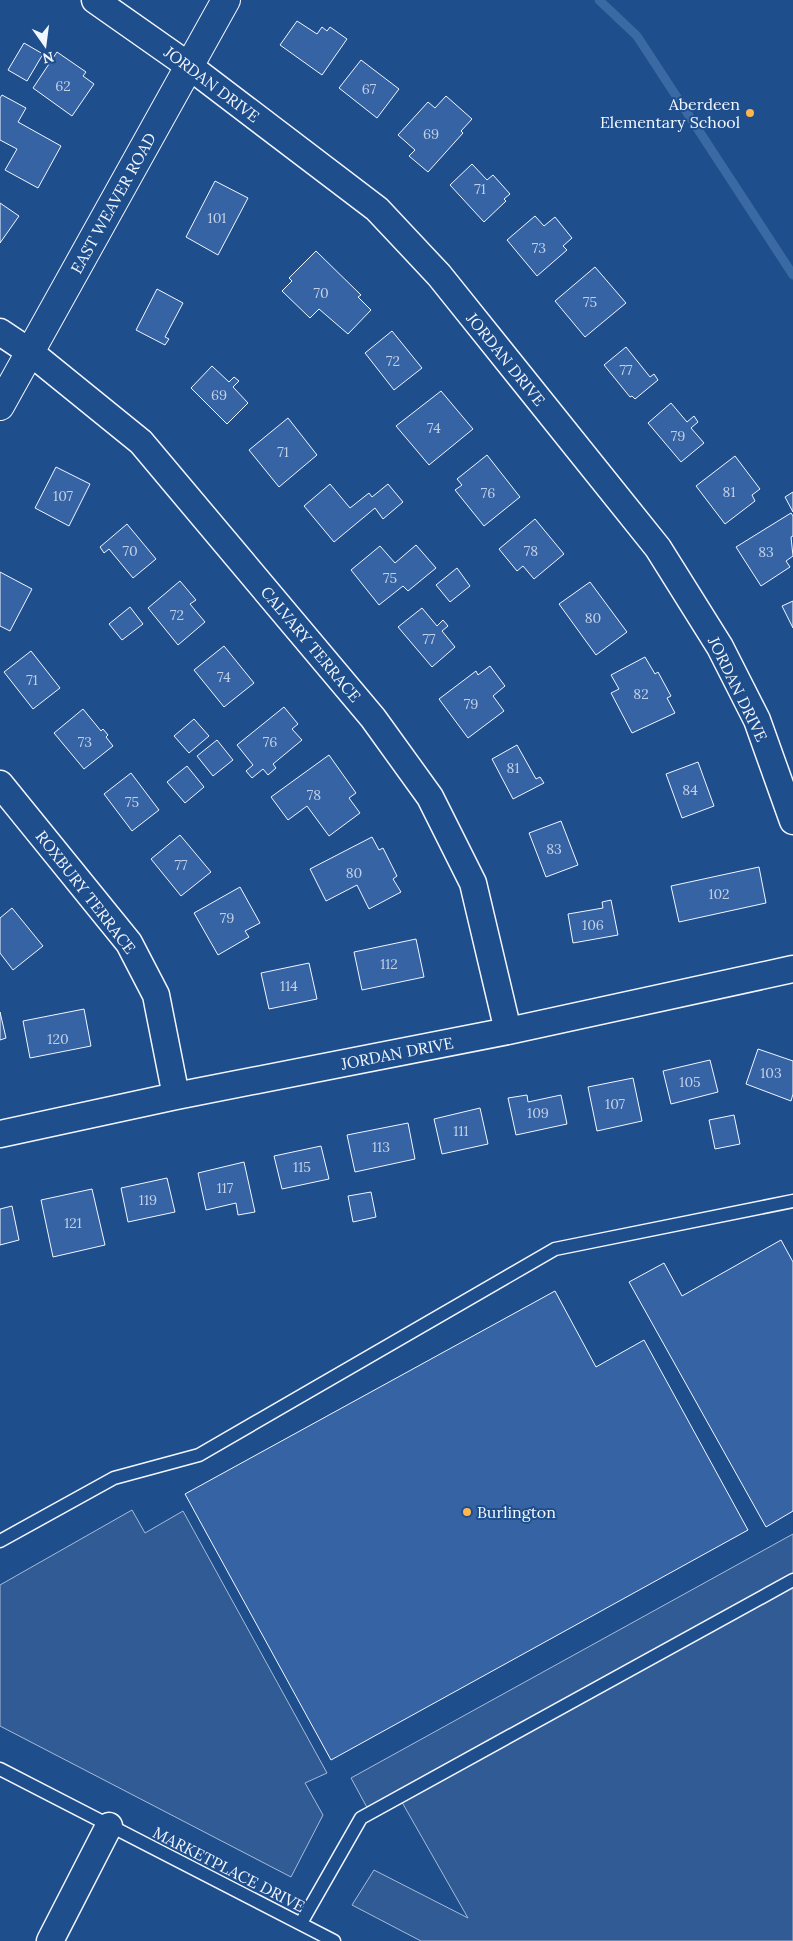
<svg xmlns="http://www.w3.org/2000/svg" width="793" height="1941" font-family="Lora,serif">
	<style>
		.parking { fill: #305b95; stroke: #a8bbd7 }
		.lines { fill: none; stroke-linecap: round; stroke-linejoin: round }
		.stream { stroke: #3b69a3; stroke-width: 9 }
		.building { fill: #3563a3; stroke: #f2f6ff }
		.service-casing { stroke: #f2f6ff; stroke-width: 15 }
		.minor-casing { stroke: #f2f6ff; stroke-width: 29 }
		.tertiary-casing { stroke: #f2f6ff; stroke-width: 30 }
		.service { stroke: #1f4e8c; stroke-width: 12 }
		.minor { stroke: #1f4e8c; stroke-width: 26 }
		.tertiary { stroke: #1f4e8c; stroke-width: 28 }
		.poi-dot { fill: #ffb74d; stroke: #1f4e8c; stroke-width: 2 }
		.labels { text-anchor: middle; stroke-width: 4; stroke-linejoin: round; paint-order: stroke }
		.number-label { font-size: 14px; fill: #c3d1e8 }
		.street-label { font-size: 16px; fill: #f2f6ff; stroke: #1f4e8c }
		.poi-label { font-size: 16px; fill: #f2f6ff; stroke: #1f4e8c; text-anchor: end }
	</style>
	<rect width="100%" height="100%" fill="#1f4e8c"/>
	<!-- parking -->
	<path class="parking" d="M132,1510L145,1533L183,1511L327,1773L305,1783L323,1815L291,1877L0,1726V1585Z
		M793,1534V1941H421L352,1905L374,1870L468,1918L399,1797L370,1813L351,1778Z"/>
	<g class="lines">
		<!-- stream -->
		<path class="stream" d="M599,0L637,36L793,275"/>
	</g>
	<!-- building -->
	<path class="building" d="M297,21L317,34L322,27L327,31L330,27L347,39L322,75L280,45Z
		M24,43L43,54L27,81L8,70Z
		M57,52L86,72L83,76L94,84L72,116L33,88Z
		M361,60L399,89L377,118L339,88Z
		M2,95L26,108L18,122L61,146L38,188L5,170L17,149L0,140V98Z
		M446,96L472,119L461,131L463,133L428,172L409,156L415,150L398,135L428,102L435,108Z
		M472,164L487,180L493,175L510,194L504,199L506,201L484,222L450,185Z
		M215,181L248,198L218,255L186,237Z
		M0,203L19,216L0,243Z
		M535,216L544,226L555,217L572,238L563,246L567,250L537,276L507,240Z
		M316,251L361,295L358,297L371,310L348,334L319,309L310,318L282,291L292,281L289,278Z
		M595,267L626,303L585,337L555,301Z
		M157,289L183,303L165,337L169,339L165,345L136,330Z
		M392,331L422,368L394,390L365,353Z
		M626,347L650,377L654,374L658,380L635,399L632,396L630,397L604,365Z
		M212,366L229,382L234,377L239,381L233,387L248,403L227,424L191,388Z
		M441,391L473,429L429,465L396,426Z
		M671,403L687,422L694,416L698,422L691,428L704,443L681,462L648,423Z
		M288,418L317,455L279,487L249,450Z
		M487,455L520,497L484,526L455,490L462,485L457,479Z
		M735,456L760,489L752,495L755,501L725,524L696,486Z
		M56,467L90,484L69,526L35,508Z
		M330,484L350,508L369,493L372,497L388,484L403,502L383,519L375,508L334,542L304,506Z
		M793,492V512L785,497Z
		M791,513L793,516V536L791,537L793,556L786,561L790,567L761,586L736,547Z
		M535,519L564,554L534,579L523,566L517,571L499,549Z
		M127,524L156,559L133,578L109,549L104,553L100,547Z
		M416,545L436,568L408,591L403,586L379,605L351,570L380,546L395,563Z
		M457,568L470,586L450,602L436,585Z
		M0,572L32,589L10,631L0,626Z
		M180,581L196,600L190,604L205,622L178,645L148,608Z
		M590,582L627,632L596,655L559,604Z
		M793,601V628L782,606Z
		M130,607L143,624L122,640L109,624Z
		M422,608L437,626L443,620L448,626L442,631L455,647L432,667L398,627Z
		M224,646L254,683L224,707L194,670Z
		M31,651L60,688L33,709L4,672Z
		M645,657L655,674L658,672L671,696L667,698L675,713L632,733L611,693L619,689L611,675Z
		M490,666L505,686L493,696L504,711L468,738L439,699L476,671L478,675Z
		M284,707L298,724L292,729L302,740L273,764L276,768L268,775L263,769L252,778L246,771L253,765L237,745Z
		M83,709L101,731L103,729L108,735L106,737L113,746L84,769L54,733Z
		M194,719L209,736L189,753L174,736Z
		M217,740L233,760L213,776L197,756Z
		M517,745L536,779L540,777L544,783L513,799L492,759Z
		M329,755L356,793L349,798L360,813L329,836L307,806L288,820L271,797Z
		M698,762L714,806L682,818L666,774Z
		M187,766L204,787L185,803L167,782Z
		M131,773L159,810L132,831L104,794Z
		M561,821L578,865L546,877L529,833Z
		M180,835L211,872L181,896L151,859Z
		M372,837L379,850L383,848L397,876L393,879L401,892L369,909L357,885L326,901L310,869Z
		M759,867L766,903L679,922L671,886Z
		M240,887L260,923L245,931L249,937L218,955L194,913Z
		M611,900L618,935L573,943L568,914L603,908L602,902Z
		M12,908L43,946L13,970L0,953V918Z
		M416,939L424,977L362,990L354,952Z
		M309,963L317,999L269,1009L261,973Z
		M84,1009L91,1046L30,1058L23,1021Z
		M0,1012L6,1038L0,1040Z
		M758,1049L793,1061V1094L791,1101L746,1084Z
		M710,1060L718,1092L671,1104L663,1071Z
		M633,1078L642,1121L597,1131L588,1087Z
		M527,1095L528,1102L561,1095L567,1124L516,1135L508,1098Z
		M480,1108L488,1144L442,1154L434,1119Z
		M734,1115L740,1144L715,1149L709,1120Z
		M408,1123L415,1159L355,1172L347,1135Z
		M321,1146L329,1179L282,1189L274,1156Z
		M244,1162L255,1212L238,1215L236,1203L206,1210L198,1173Z
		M167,1178L175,1212L128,1222L121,1188Z
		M92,1189L105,1245L53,1257L41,1200Z
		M371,1192L376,1217L353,1222L348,1196Z
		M12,1206L19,1240L0,1245V1209Z
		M781,1240L793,1262V1511L766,1527L629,1282L664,1263L682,1296Z
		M555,1291L596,1367L644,1340L748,1530L331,1760L185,1494Z"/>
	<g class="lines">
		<!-- service casing -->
		<g class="service-casing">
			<path id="service" d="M0,1541L114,1478L199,1455L555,1249L793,1201
				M0,1769L334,1941
				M301,1923L361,1818L793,1580"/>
		</g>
		<!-- minor casing -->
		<g class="minor-casing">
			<path id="minor" d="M95,0L189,66L377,209L439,275L658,548L720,647L757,720L793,821
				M0,332L30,352L141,442L373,718L430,797L473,883L508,1031
				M0,784L129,943L156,995L176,1096
				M0,1134L176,1096L508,1031L793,969
				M50,1941L109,1826"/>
		</g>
		<!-- tertiary casing -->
		<g class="tertiary-casing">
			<path id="tertiary" d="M0,406L226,0"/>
		</g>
		<!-- service -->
		<use href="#service" class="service"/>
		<!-- minor -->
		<use href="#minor" class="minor"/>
		<!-- tertiary -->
		<use href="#tertiary" class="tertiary"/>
	</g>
	<!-- markers -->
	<g class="poi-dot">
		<circle cx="750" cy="113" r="5"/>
		<circle cx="467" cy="1512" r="5"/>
	</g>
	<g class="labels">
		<!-- number labels -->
		<g class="number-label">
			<text x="63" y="91">62</text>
			<text x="369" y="94">67</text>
			<text x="431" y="139">69</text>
			<text x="480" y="194">71</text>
			<text x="217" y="223">101</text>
			<text x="539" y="253">73</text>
			<text x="321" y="298">70</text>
			<text x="590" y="307">75</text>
			<text x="393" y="366">72</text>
			<text x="626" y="375">77</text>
			<text x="219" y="400">69</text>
			<text x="434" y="433">74</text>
			<text x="678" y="441">79</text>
			<text x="283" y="457">71</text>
			<text x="729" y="497">81</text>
			<text x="488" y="498">76</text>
			<text x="63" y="501">107</text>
			<text x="130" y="556">70</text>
			<text x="531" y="556">78</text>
			<text x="766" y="557">83</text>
			<text x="390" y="583">75</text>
			<text x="177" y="620">72</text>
			<text x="593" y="623">80</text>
			<text x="429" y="644">77</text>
			<text x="224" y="682">74</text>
			<text x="32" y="685">71</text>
			<text x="641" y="699">82</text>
			<text x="471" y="709">79</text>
			<text x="85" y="747">73</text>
			<text x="270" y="747">76</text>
			<text x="513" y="773">81</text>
			<text x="690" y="795">84</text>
			<text x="314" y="800">78</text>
			<text x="132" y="807">75</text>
			<text x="554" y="854">83</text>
			<text x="181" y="870">77</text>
			<text x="354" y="878">80</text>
			<text x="719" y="899">102</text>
			<text x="227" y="923">79</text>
			<text x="593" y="930">106</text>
			<text x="389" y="969">112</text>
			<text x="289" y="991">114</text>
			<text x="58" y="1044">120</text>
			<text x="771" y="1078">103</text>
			<text x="690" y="1087">105</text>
			<text x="615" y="1109">107</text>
			<text x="538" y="1118">109</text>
			<text x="461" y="1136">111</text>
			<text x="381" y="1152">113</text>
			<text x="302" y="1172">115</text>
			<text x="225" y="1193">117</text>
			<text x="148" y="1205">119</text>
			<text x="73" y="1228">121</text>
		</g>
		<!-- street labels -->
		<g class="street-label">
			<text transform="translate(212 84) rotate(37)" y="6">JORDAN DRIVE</text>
			<text transform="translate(113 203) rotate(-61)" y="6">EAST WEAVER ROAD</text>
			<text transform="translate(506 359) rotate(51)" y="6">JORDAN DRIVE</text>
			<text transform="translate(311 644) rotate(50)" y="6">CALVARY TERRACE</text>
			<text transform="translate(738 689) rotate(64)" y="6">JORDAN DRIVE</text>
			<text transform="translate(86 892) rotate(52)" y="6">ROXBURY TERRACE</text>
			<text transform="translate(397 1053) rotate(-11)" y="6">JORDAN DRIVE</text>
			<text transform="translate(229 1869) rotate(27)" y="6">MARKETPLACE DRIVE</text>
		</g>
		<!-- poi labels -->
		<g class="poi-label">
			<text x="740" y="110">Aberdeen<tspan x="740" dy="18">Elementary School</tspan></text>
			<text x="477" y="1518" text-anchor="start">Burlington</text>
		</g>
	</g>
	<!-- north arrow -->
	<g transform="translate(45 45) rotate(166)" stroke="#1f4e8c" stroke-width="4" paint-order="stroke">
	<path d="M0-4L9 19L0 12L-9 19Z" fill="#f2f6ff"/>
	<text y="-8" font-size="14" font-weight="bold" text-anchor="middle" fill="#f2f6ff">N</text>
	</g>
</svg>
